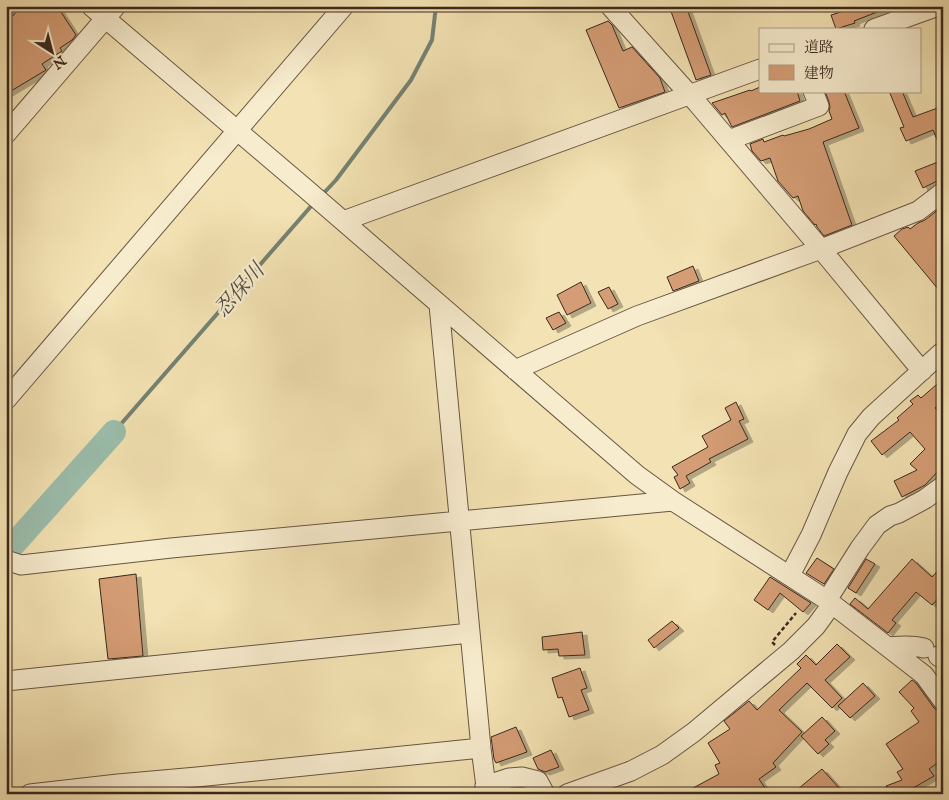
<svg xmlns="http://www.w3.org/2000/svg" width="949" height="800" font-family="'IM FELL English','Noto Serif JP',serif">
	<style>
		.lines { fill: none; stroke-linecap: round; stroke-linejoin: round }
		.stream { stroke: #748274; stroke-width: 4 }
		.river { stroke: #9bbead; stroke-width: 24 }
		.building { fill: #d59d75; stroke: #39281e; filter: url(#shadow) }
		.minor-casing { stroke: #685643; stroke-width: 21 }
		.path { stroke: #39281e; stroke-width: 2.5; stroke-dasharray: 4 2.5; stroke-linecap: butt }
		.minor { stroke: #f7ecce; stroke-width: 19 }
		.labels { text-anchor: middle; stroke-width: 4.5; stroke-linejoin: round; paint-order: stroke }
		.water-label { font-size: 21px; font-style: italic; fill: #524e42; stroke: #f7ecce }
	</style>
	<defs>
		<filter id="shadow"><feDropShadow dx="5" dy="3" stdDeviation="0" flood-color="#0004"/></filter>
	</defs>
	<rect width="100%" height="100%" fill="#f3e2b3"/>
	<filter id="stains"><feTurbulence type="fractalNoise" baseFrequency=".004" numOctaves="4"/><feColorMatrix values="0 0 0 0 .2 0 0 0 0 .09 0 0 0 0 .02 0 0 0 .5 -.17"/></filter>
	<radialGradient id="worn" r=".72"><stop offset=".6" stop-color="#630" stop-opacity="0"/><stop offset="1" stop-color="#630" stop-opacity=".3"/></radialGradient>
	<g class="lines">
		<!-- stream -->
		<path class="stream" d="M322,195L336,180L411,80L432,40L436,6
			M114,432L313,204"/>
		<!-- river -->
		<path class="river" d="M6,553L114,432"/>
	</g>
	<!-- building -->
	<path class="building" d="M25,6H57L76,35L72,40L60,48L62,51L42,64L46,70L6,94V19L14,15L17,11Z
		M669,6H686L711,75L696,80Z
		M860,6L890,7L854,21L855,23L836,29L831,15Z
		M608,21L612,25L623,51L632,47L660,78L665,92L619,108L586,30Z
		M760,87V91H797L800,101L732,127L725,113L722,115L712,103L750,90L751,91Z
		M825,91H844L859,128L823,142L852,225L824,236L817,227L816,224L815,225L803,211L798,196L793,198L778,181L770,158L761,161L752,151L750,144L763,139L764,142L783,135L784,136L809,129L832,119L829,111L830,107L829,102Z
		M889,91H902L913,117L943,106V154L933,130L906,141L900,128L904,127Z
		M943,160V178L923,188L915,171Z
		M943,206V295L894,236L902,229L908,227L910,229L918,223L925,220Z
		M693,266L699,281L673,291L667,277Z
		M581,282L591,303L567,315L557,295Z
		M609,287L618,304L608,309L598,292Z
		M559,312L566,323L553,330L546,318Z
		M943,379V400L935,408L943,416V466L925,485L902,497L894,481L917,470L910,464L925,449L910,432L882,455L871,441L899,420L897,418L913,404L910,401L918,395L921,398Z
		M736,402L744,419L739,421L748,439L709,459L711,462L686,476L690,483L680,489L674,477L678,475L672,467L708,447L702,436L731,420L725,408Z
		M817,558L834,569L824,584L806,573Z
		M866,559L875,564L856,593L848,588Z
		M912,559L932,577L943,565V593L932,605L916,592L892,620L896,623L888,633L850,604L855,598L868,609Z
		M136,574L143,656L108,659L99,579Z
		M770,577L811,603L803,612L780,593L768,610L754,600Z
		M672,621L679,628L654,648L648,640Z
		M582,632L585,655L559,656L558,649L543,650L542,637Z
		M837,644L850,657L825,680L842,698L832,708L807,683L779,710L802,732L773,763L776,767L759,779L769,794H682L719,774L715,765L720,763L708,743L730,729L724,721L749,701L757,710L801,668L797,664L806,655L816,665Z
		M580,668L587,688L581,690L589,710L569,717L562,697L558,698L552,678Z
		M912,680L916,683L934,708L938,711L943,712V759L929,769L934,776L908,791L907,789L896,794H890L886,786L902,780L897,772L903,769L886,744L919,722L911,711L914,708L899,692Z
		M863,683L875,696L850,718L838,706Z
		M822,717L835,731L825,740L829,744L818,754L801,736Z
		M516,727L527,752L496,763L494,759L491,737Z
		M551,750L559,767L545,772L538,769L533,758Z
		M822,769L839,788L832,794H792Z"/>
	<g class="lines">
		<!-- minor casing -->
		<g class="minor-casing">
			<path id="minor" d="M91,6L306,189L637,475L673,501L827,600L924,675L943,701
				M610,6L697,103L821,249L922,371
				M6,7L7,6
				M874,29L938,6
				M6,134L116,6
				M729,140L819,106L813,91
				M343,221L760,69
				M439,305L481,748L487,794
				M515,370L637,316L821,249L918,211L943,192
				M6,400L344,6
				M6,560L21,565L171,548L673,501
				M790,575L811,535L838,472L857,434L871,417L941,353L943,354
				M827,600L860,548L877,525L890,516L899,513L925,499L943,486
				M888,647C900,646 912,645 924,648
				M938,656L943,659
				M6,681L470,633
				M485,786L509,778L522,777L538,781L545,794
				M30,794L118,784L197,777L481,748
				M567,794L631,771L662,755L694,732L791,651L816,626L832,604"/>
		</g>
		<!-- path -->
		<path class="path" d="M775,645L772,642L796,613"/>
		<!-- minor -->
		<use href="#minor" class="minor"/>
	</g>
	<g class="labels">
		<!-- water labels -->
		<g class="water-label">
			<text transform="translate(239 290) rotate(-49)" y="7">忍保川</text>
		</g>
	</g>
	<!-- margin -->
	<rect width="949" height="800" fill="none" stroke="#f3e2b3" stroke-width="25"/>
	<rect x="8" y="8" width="934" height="785" fill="none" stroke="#39281e" stroke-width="2.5"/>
	<rect x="12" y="12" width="924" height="775" fill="none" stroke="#39281e"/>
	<!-- legend -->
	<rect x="759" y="28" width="162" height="65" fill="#f7ecce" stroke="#ab9e88"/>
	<rect x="769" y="44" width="25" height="8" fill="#f7ecce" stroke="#ab9e88"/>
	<text x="804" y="52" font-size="15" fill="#39281e">道路</text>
	<rect x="769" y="65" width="25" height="15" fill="#d59d75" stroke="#ab9e88"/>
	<text x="804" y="78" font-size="15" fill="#39281e">建物</text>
	<!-- north arrow -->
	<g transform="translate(52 52) rotate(144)" stroke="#f7ecce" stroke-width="4" paint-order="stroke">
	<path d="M0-4L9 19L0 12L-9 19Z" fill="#39281e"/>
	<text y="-8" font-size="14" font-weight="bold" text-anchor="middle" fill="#39281e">N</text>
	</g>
	<rect width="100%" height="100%" filter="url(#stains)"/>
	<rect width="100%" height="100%" fill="url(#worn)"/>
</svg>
